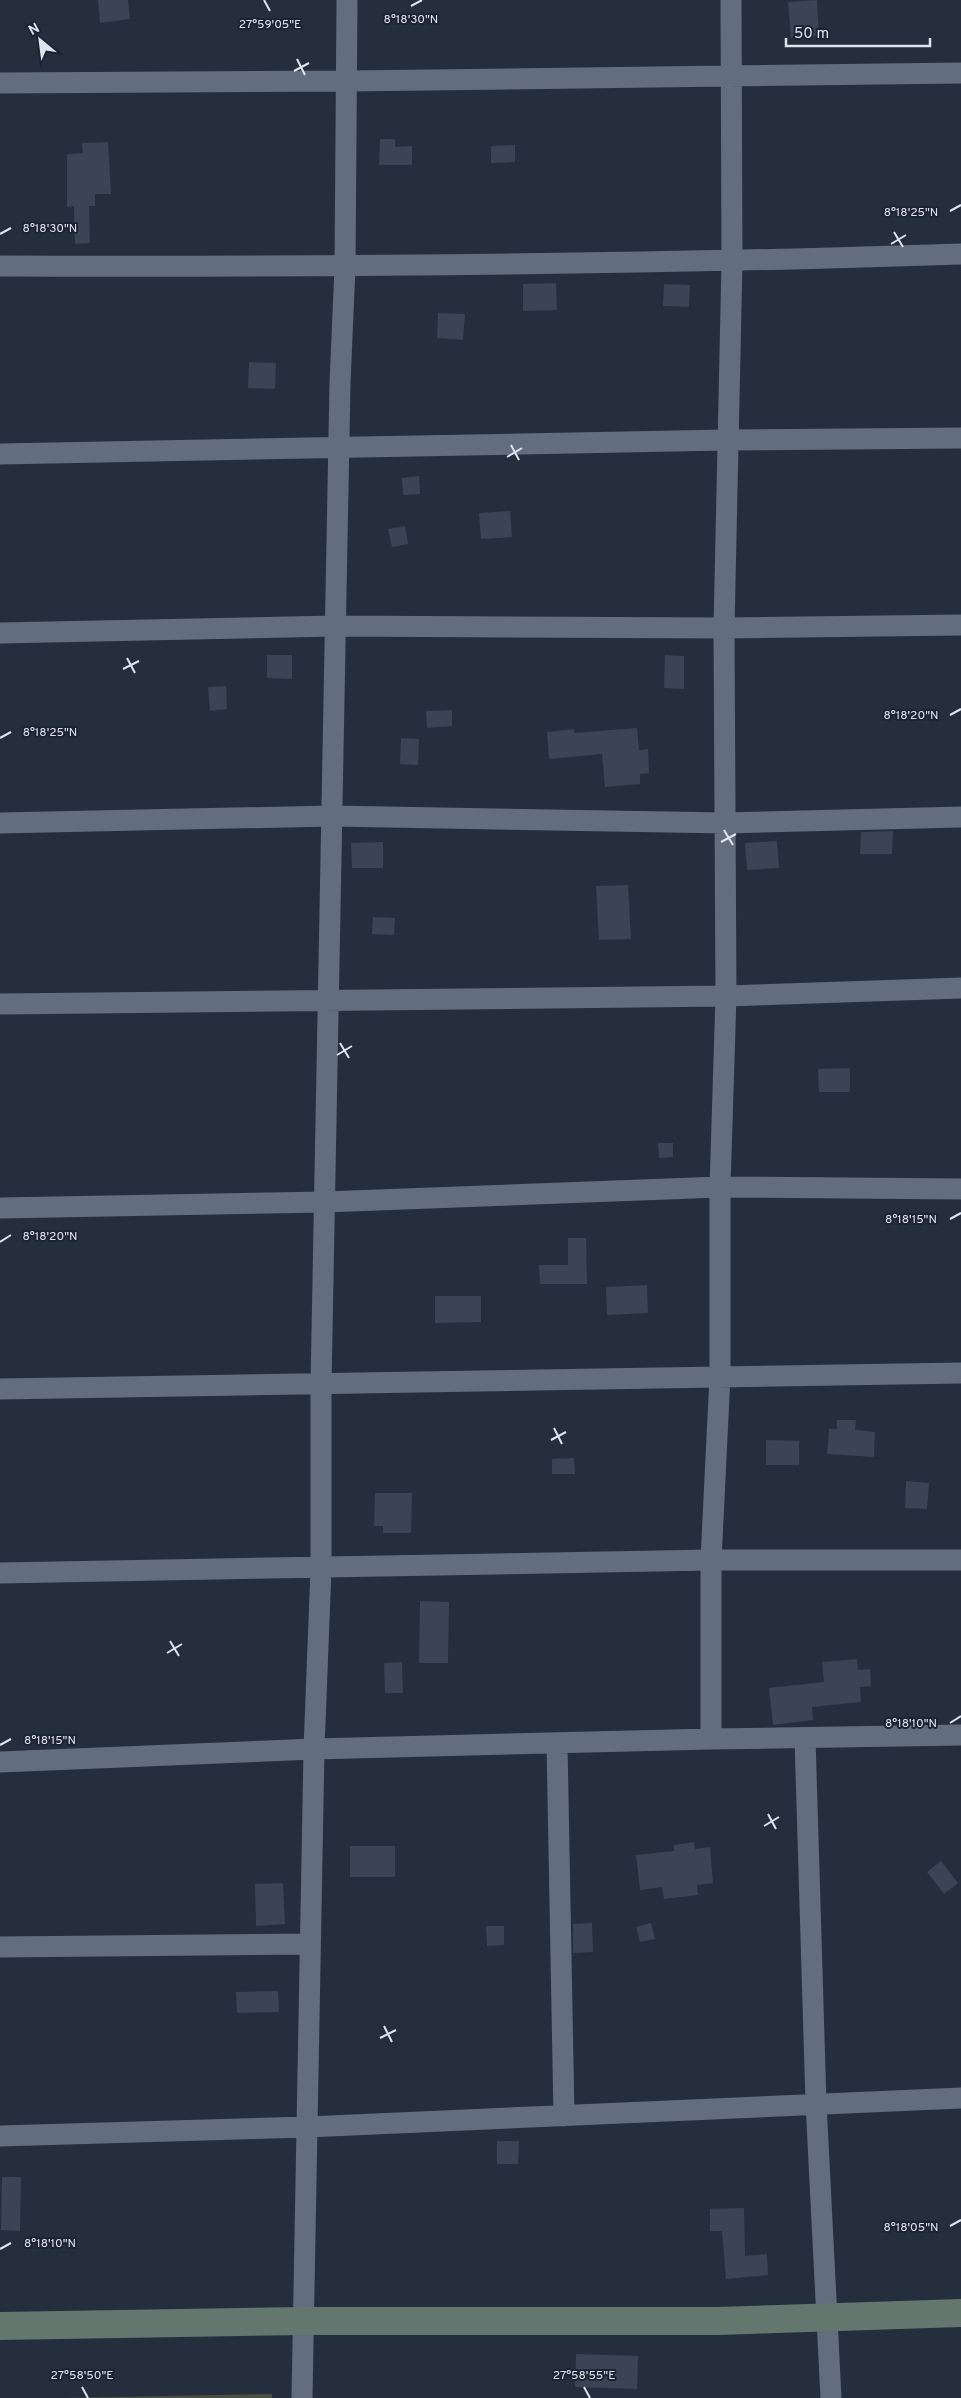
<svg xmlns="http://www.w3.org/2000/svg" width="961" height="2398" font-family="Overpass,sans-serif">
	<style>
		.green { fill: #475340 }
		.building { fill: #3a4454 }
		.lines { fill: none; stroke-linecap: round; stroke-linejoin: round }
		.street { stroke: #626d7e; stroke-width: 21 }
		.secondary { stroke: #63776f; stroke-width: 28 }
		.ticks { fill: none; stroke: #dee4ee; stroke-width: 2 }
		.ticks-label { font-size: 12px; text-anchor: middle; fill: #dee4ee; stroke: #1c2433; stroke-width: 4; stroke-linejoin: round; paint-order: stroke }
	</style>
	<rect width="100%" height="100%" fill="#252e3d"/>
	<!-- green -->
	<path class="green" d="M272,2394V2398H62Z"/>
	<!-- building -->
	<path class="building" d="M98,0H128L130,19L100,23Z
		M817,0L819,36L791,38L788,2Z
		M380,139H395V147L412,146V165H379Z
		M108,142L111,194H95V206H89L90,243L75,244L74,206L67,207V154L83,153L82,143Z
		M515,145V162L491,163V146Z
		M556,283L557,310L523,311V284Z
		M664,284L690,285L689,307L663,306Z
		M438,313L465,314L463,340L437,338Z
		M249,362L276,363L275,389L248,388Z
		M419,476L420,494L403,495L402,478Z
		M510,511L512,537L481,539L479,513Z
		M405,526L408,544L392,547L388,529Z
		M267,655H292V679L267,678Z
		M665,655L684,656V689L664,688Z
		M226,686L227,709L210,711L208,687Z
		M452,710V726L427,728L426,711Z
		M637,728L639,750L648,749L649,773L640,774V784L605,787L602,754L549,759L547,732L574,729V733Z
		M401,738L419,739L418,765L400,764Z
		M893,831L892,854H860L861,832Z
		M777,841L779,868L747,870L745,843Z
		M383,842V868H352L351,843Z
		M628,885L631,939L599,940L596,886Z
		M373,917L395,918L394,935L372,934Z
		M850,1068V1092H819L818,1069Z
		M658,1143H673V1157L659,1158Z
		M568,1238H586L587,1284H540L539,1265H568Z
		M647,1285L648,1313L607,1315L606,1287Z
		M435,1296H481V1322L435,1323Z
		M837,1420H856L855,1430L875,1432L874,1457L827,1454L829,1429H837Z
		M766,1440L799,1441V1465H766Z
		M574,1458L575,1474H552V1459Z
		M906,1481L929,1483L927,1509L905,1508Z
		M375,1493H412L411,1533H383V1526H374Z
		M420,1601L449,1602L448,1663H419Z
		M857,1659L858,1670L870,1669L871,1686L860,1687L861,1702L812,1707L813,1720L773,1725L769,1688L824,1682L822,1662Z
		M402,1662L403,1693H385L384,1663Z
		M694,1842L695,1849L710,1847L713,1883L697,1885L698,1895L664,1899L662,1887L640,1890L636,1855L674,1851V1845Z
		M350,1846H395V1877H350Z
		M941,1861L958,1883L944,1894L927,1872Z
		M283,1883L285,1924L256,1926L255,1884Z
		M592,1923L593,1952L573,1953V1924Z
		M651,1923L655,1939L640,1942L636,1927Z
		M486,1926H504V1945L487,1946Z
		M278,1991L279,2012L237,2013L236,1992Z
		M497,2141H519L518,2164H497Z
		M2,2177H21L20,2231L1,2230Z
		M744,2208L745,2256L767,2254L768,2275L726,2279L722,2231H710V2209Z
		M576,2354L638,2356L637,2389L575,2387Z"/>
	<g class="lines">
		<!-- street -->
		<path class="street" d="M0,83L348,81L961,73
			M0,266C321,267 641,265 961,254
			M0,454L726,440L961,438
			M0,633L335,626L724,628L961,625
			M0,823L332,816L726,823L961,817
			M0,1004L726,996L961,988
			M0,1208L325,1202L720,1187L961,1189
			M0,1389L961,1373
			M0,1573L711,1560H961
			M805,1738L816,2103L831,2398
			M711,1739V1560L720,1376V1187L726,996L724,628L732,262L731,0
			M557,1744L564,2116
			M0,1762L314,1749L711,1739L961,1735
			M0,1947L310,1944
			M0,2136L307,2127L961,2098
			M302,2398L314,1749L321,1569V1385L340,383L345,267L347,0"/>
		<!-- secondary -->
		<path class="secondary" d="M0,2326L303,2321H717L961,2313"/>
	</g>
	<!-- ticks -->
	<path class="ticks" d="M264,0L270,11M411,6L422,0M297,59L305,75M294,71L309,63M950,211L961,205M894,232L903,247M0,234L11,228M891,244L906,235M511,445L519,460M507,457L522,448M127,658L135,673M123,669L139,661M950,715L961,709M0,738L11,732M724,830L733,845M721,842L736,834M340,1043L349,1058M337,1055L352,1046M950,1219L961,1213M0,1242L11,1235M554,1428L562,1444M551,1440L566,1432M170,1641L179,1656M167,1653L182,1644M950,1723L961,1716M0,1745L11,1739M768,1814L776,1829M764,1826L779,1817M384,2026L392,2042M380,2038L396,2030M950,2226L961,2220M0,2249L11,2243M82,2387L88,2398M584,2387L590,2398"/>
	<g class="ticks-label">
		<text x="411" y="23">8°18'30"N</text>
		<text x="270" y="28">27°59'05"E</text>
		<text x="911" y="216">8°18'25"N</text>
		<text x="50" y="232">8°18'30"N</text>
		<text x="911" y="719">8°18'20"N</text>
		<text x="50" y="736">8°18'25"N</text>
		<text x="911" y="1223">8°18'15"N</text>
		<text x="50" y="1240">8°18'20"N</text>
		<text x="911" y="1727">8°18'10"N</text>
		<text x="50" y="1744">8°18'15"N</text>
		<text x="911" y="2231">8°18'05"N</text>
		<text x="50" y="2247">8°18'10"N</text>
		<text x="82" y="2379">27°58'50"E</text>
		<text x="584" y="2379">27°58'55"E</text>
	</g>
	<!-- north arrow -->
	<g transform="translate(40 40) rotate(331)" stroke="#1c2433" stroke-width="4" paint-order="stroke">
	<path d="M0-4L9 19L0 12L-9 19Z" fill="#dee4ee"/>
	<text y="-8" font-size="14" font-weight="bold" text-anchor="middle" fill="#dee4ee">N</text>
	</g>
	<!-- scale -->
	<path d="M786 38v8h144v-8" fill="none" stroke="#dee4ee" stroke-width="2.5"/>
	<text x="794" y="38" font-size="15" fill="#dee4ee" stroke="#1c2433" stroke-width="4" paint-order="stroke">50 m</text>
</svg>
